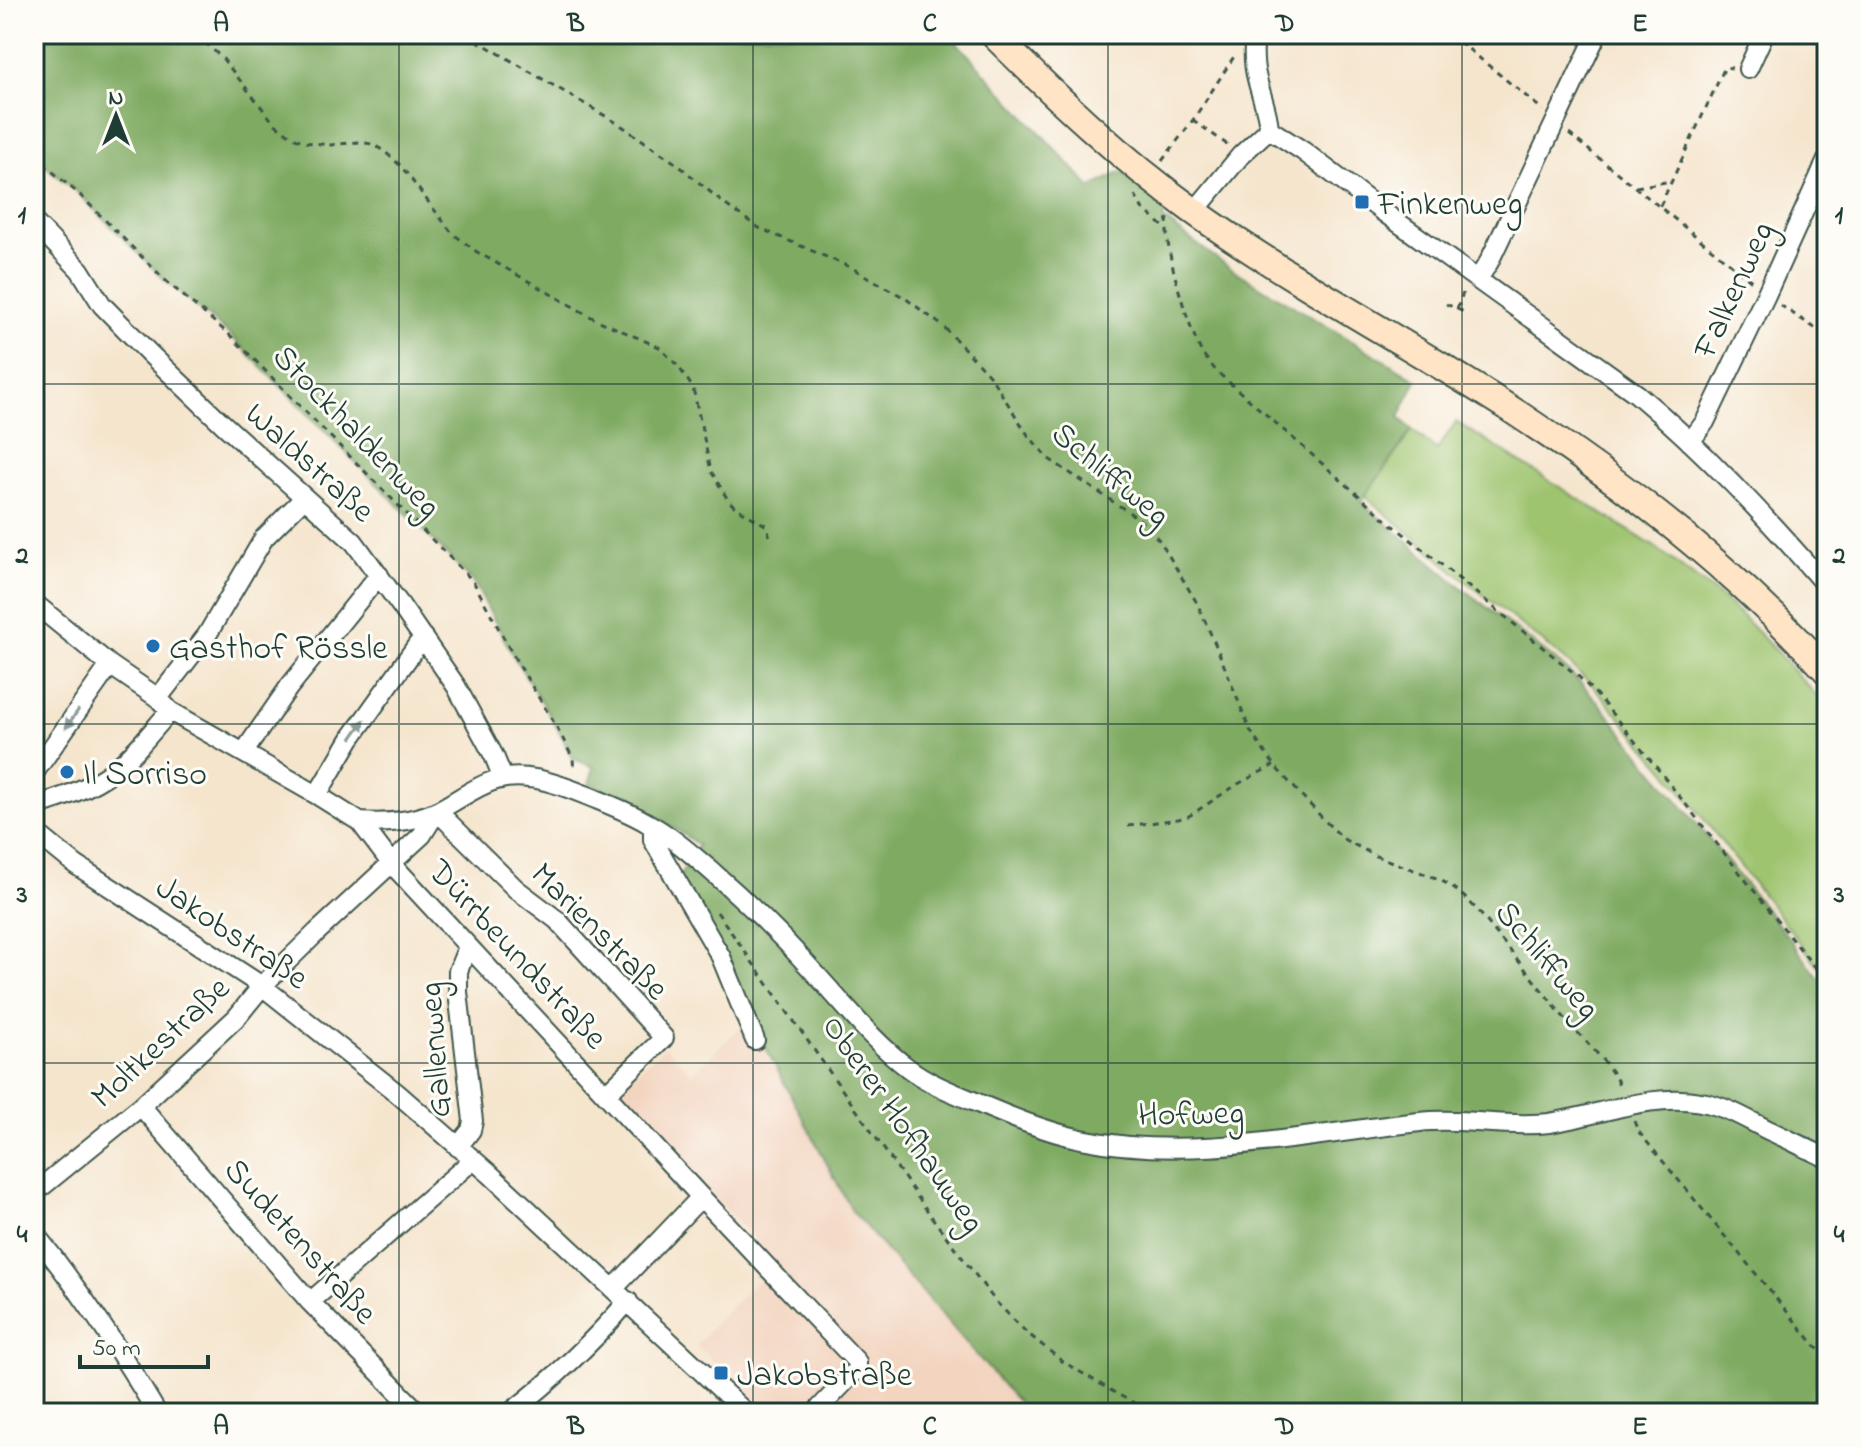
<svg xmlns="http://www.w3.org/2000/svg" width="1861" height="1447" font-family="'Indie Flower',sans-serif">
	<style>
		.built { fill: #f3d4bf }
		.green { fill: #9fc46f; stroke: #5f8052; stroke-width: 2 }
		.forest { fill: #7faa62; stroke: #4f744b; stroke-width: 2 }
		.lines { fill: none; stroke-linecap: round; stroke-linejoin: round }
		.minor-casing { stroke: #3f564b; stroke-width: 22 }
		.secondary-casing { stroke: #3f564b; stroke-width: 30 }
		.path { stroke: #3f564b; stroke-width: 3; stroke-dasharray: 6 6; stroke-linecap: butt }
		.minor { stroke: #fff; stroke-width: 18 }
		.secondary { stroke: #ffe4c6; stroke-width: 26 }
		.oneway { fill: #8f9e9a }
		.grid { fill: none; stroke: #1f3d34; stroke-width: 2; stroke-opacity: 0.55 }
		.poi-dot { fill: #1f6fb2; stroke: #fdfcf7; stroke-width: 3 }
		.labels { text-anchor: middle; stroke-width: 6; stroke-linejoin: round; paint-order: stroke }
		.poi-label { font-size: 34px; fill: #1f3d34; stroke: #fdfcf7; text-anchor: start }
		.street-label { font-size: 34px; fill: #1f3d34; stroke: #fdfcf7 }
		.neatline { fill: none; stroke: #1f3d34; stroke-width: 3 }
		.grid-label { font-size: 26px; text-anchor: middle; font-weight: bold; fill: #1f3d34 }
	</style>
	<rect width="100%" height="100%" fill="#fdfcf7"/>
	<filter id="ink" filterUnits="userSpaceOnUse"><feTurbulence type="fractalNoise" baseFrequency=".0125" numOctaves="2"/><feDisplacementMap in="SourceGraphic" scale="16" xChannelSelector="R" yChannelSelector="G"/><feConvolveMatrix kernelMatrix="1 2 1 2 8 2 1 2 1" color-interpolation-filters="sRGB"/></filter>
	<filter id="wash" filterUnits="userSpaceOnUse"><feTurbulence type="fractalNoise" baseFrequency=".006" numOctaves="4" result="noise"/><feDisplacementMap in="SourceGraphic" scale="32" xChannelSelector="R" yChannelSelector="G"/><feGaussianBlur stdDeviation="1.8" result="paint"/><feColorMatrix in="noise" values="0 0 0 0 0 0 0 0 0 0 0 0 0 0 0 0 0 1.4 0 .05"/><feComposite in="paint" operator="in"/></filter>
	<g filter="url(#wash)">
		<rect width="100%" height="100%" fill="#f5e5cd"/>
		<!-- built -->
		<path class="built" d="M750,1018L852,1211L1027,1413H769L696,1345L728,1309L758,1281L773,1259L615,1092L665,1047L692,1073Z"/>
		<!-- green -->
		<path class="green" d="M1456,422L1655,547L1730,604L1772,647L1827,707V977L1666,771L1594,687L1564,659L1467,582L1365,496L1412,430L1437,450Z"/>
		<!-- forest -->
		<path class="forest" d="M34,34H949L1091,188L1121,172L1167,208L1163,219L1231,269L1417,380L1399,417L1412,430L1361,502L1461,587L1555,660L1579,681L1598,702L1790,939L1827,989V1413H1027L852,1211L750,1018L679,877L698,845C664,819 629,800 589,784L594,767L573,759L559,731L513,655L473,581L232,337L166,281L80,195L34,156Z"/>
	</g>
	<g filter="url(#ink)">
		<g class="lines">
			<!-- minor casing -->
			<g class="minor-casing">
				<path id="minor" d="M1255,34C1253,49 1253,64 1257,79C1261,96 1268,111 1269,129
					M1748,69L1764,34
					M1269,129L1303,151L1382,211L1637,394C1706,452 1767,518 1827,587
					M1194,212L1241,155L1269,129
					M34,222L80,270L102,305L149,353L223,424L354,542L401,606L456,686L494,756L503,778
					M1478,279L1489,262L1597,34
					M1690,442L1705,422L1766,295L1827,160
					M34,603L110,665L158,698L170,711L317,795L360,822L391,863L701,1197L857,1362V1369L815,1413
					M158,698L207,635L264,538L304,498
					M244,752L289,687L379,575
					M34,773L110,665
					M317,795L351,738L423,637
					M34,806C62,798 91,788 114,770C135,754 152,731 170,711
					M437,811L516,889L557,920L664,1038L606,1094
					M360,822C387,824 414,822 439,810C475,791 491,771 536,779C558,783 578,792 598,800C615,807 633,814 649,824C671,836 689,852 708,868C745,900 779,933 812,970C843,1003 872,1041 908,1068C928,1083 951,1092 973,1101C1008,1116 1044,1131 1081,1139C1193,1162 1308,1134 1420,1122C1463,1117 1506,1128 1549,1123C1598,1116 1652,1092 1701,1102C1725,1106 1747,1119 1768,1130C1788,1139 1807,1149 1827,1158
					M653,826V840L721,957L755,1040
					M34,831L76,865L262,986L397,1093L491,1175L746,1413
					M141,1106L310,1302L419,1413
					M458,1147L471,1130L473,1121L458,992V971L468,946
					M34,1193L141,1106L237,1017L262,986L317,932L422,835L437,811
					M34,1233C80,1290 120,1350 157,1413
					M614,1288L701,1197
					M310,1302L473,1160
					M510,1413C554,1379 592,1343 628,1301"/>
			</g>
			<!-- secondary casing -->
			<g class="secondary-casing">
				<path id="secondary" d="M993,34C1056,97 1120,158 1192,210C1298,286 1412,345 1521,416C1632,489 1737,572 1827,671"/>
			</g>
			<!-- path -->
			<path class="path" d="M196,34L223,59L274,123L291,136L304,142L331,145L358,142L372,144L384,151L401,166L452,233L477,252L595,319L659,347L678,366L693,388L711,471L728,500L735,507L767,526L770,538
				M466,34L619,124L677,164L727,206L759,228L852,268L905,298L944,327L990,376L1028,435L1049,459L1139,519L1160,541L1197,603L1217,648L1250,730L1260,746L1279,771L1327,823L1345,840L1376,856L1436,878C1465,891 1484,918 1503,942C1523,966 1542,991 1562,1015C1582,1039 1607,1059 1621,1088
				M1450,34L1543,110
				M1193,120L1229,146
				M1569,134L1753,282
				M34,156L80,195L166,281L232,337L473,581L513,655L559,731L573,759L574,771
				M1162,161L1193,120L1235,55
				M1636,187L1672,181
				M1135,195L1142,208L1164,227
				M1660,206L1725,67L1732,68
				M1168,218C1161,242 1189,328 1201,351C1205,358 1211,364 1216,371L1388,521L1579,677L1595,693L1657,768L1827,983
				M1446,304L1464,312
				M1780,305L1827,336
				M1457,309L1463,293
				M1128,826L1178,819L1189,816L1238,784L1274,765
				M717,912L936,1223L996,1302L1026,1332L1062,1361L1117,1394L1153,1413
				M1634,1121L1638,1131L1647,1142L1827,1360"/>
			<!-- minor -->
			<use href="#minor" class="minor"/>
			<!-- secondary -->
			<use href="#secondary" class="secondary"/>
		</g>
		<!-- one-way arrows -->
		<defs><path id="oneway-solid" d="M-6-.8H1V-3.2L6.5 0L1 3.2V.8H-6Z" transform="scale(2)"/></defs>
		<g class="oneway">
			<use href="#oneway-solid" transform="translate(72 719) rotate(125)"/>
			<use href="#oneway-solid" transform="translate(358 729) rotate(-55)"/>
		</g>
	</g>
	<!-- grid -->
	<path class="grid" d="M399,34V1413M753,34V1413M1108,34V1413M1462,34V1413M34,384H1827M34,724H1827M34,1063H1827"/>
	<!-- markers -->
	<g class="poi-dot">
		<rect x="1354" y="194" width="16" height="16" rx="4"/>
		<circle cx="153" cy="646" r="8"/>
		<circle cx="67" cy="772" r="8"/>
		<rect x="713" y="1365" width="16" height="16" rx="4"/>
	</g>
	<g class="labels">
		<!-- poi labels -->
		<g class="poi-label">
			<text x="1378" y="214">Finkenweg</text>
			<text x="169" y="658">Gasthof Rössle</text>
			<text x="83" y="784">Il Sorriso</text>
			<text x="737" y="1385">Jakobstraße</text>
		</g>
		<!-- street labels -->
		<g class="street-label">
			<text transform="translate(1732 289) rotate(-65)" y="12">Falkenweg</text>
			<text transform="translate(358 430) rotate(46)" y="12">Stockhaldenweg</text>
			<text transform="translate(311 461) rotate(42)" y="12">Waldstraße</text>
			<text transform="translate(1112 473) rotate(40)" y="12">Schliffweg</text>
			<text transform="translate(601 930) rotate(45)" y="12">Marienstraße</text>
			<text transform="translate(233 931) rotate(34)" y="12">Jakobstraße</text>
			<text transform="translate(519 953) rotate(47)" y="12">Dürrbeundstraße</text>
			<text transform="translate(1549 959) rotate(50)" y="12">Schliffweg</text>
			<text transform="translate(159 1041) rotate(-43)" y="12">Moltkestraße</text>
			<text transform="translate(433 1050) rotate(-94)" y="12">Gallenweg</text>
			<text transform="translate(1191 1112) rotate(-1)" y="12">Hofweg</text>
			<text transform="translate(905 1123) rotate(55)" y="12">Oberer Hofhauweg</text>
			<text transform="translate(302 1240) rotate(48)" y="12">Sudetenstraße</text>
		</g>
	</g>
	<!-- margin -->
	<rect width="1861" height="1447" fill="none" stroke="#fdfcf7" stroke-width="88"/>
	<!-- north arrow -->
	<g transform="translate(116 116)" stroke="#fdfcf7" stroke-width="6" paint-order="stroke">
	<path d="M0-6L14 30L0 20L-14 30Z" fill="#1f3d34"/>
	<text y="-12" font-size="22" font-weight="bold" text-anchor="middle" fill="#1f3d34">N</text>
	</g>
	<!-- scale -->
	<path d="M80 1355v12h128v-12" fill="none" stroke="#1f3d34" stroke-width="4"/>
	<text x="92" y="1355" font-size="24" fill="#1f3d34" stroke="#fdfcf7" stroke-width="6" paint-order="stroke">50 m</text>
	<rect x="44" y="44" width="1773" height="1359" class="neatline"/>
	<g class="grid-label">
		<text x="221" y="31">A</text>
		<text x="576" y="31">B</text>
		<text x="930" y="31">C</text>
		<text x="1285" y="31">D</text>
		<text x="1640" y="31">E</text>
		<text x="22" y="223">1</text>
		<text x="1839" y="223">1</text>
		<text x="22" y="563">2</text>
		<text x="1839" y="563">2</text>
		<text x="22" y="902">3</text>
		<text x="1839" y="902">3</text>
		<text x="22" y="1242">4</text>
		<text x="1839" y="1242">4</text>
		<text x="221" y="1434">A</text>
		<text x="576" y="1434">B</text>
		<text x="930" y="1434">C</text>
		<text x="1285" y="1434">D</text>
		<text x="1640" y="1434">E</text>
	</g>
</svg>
